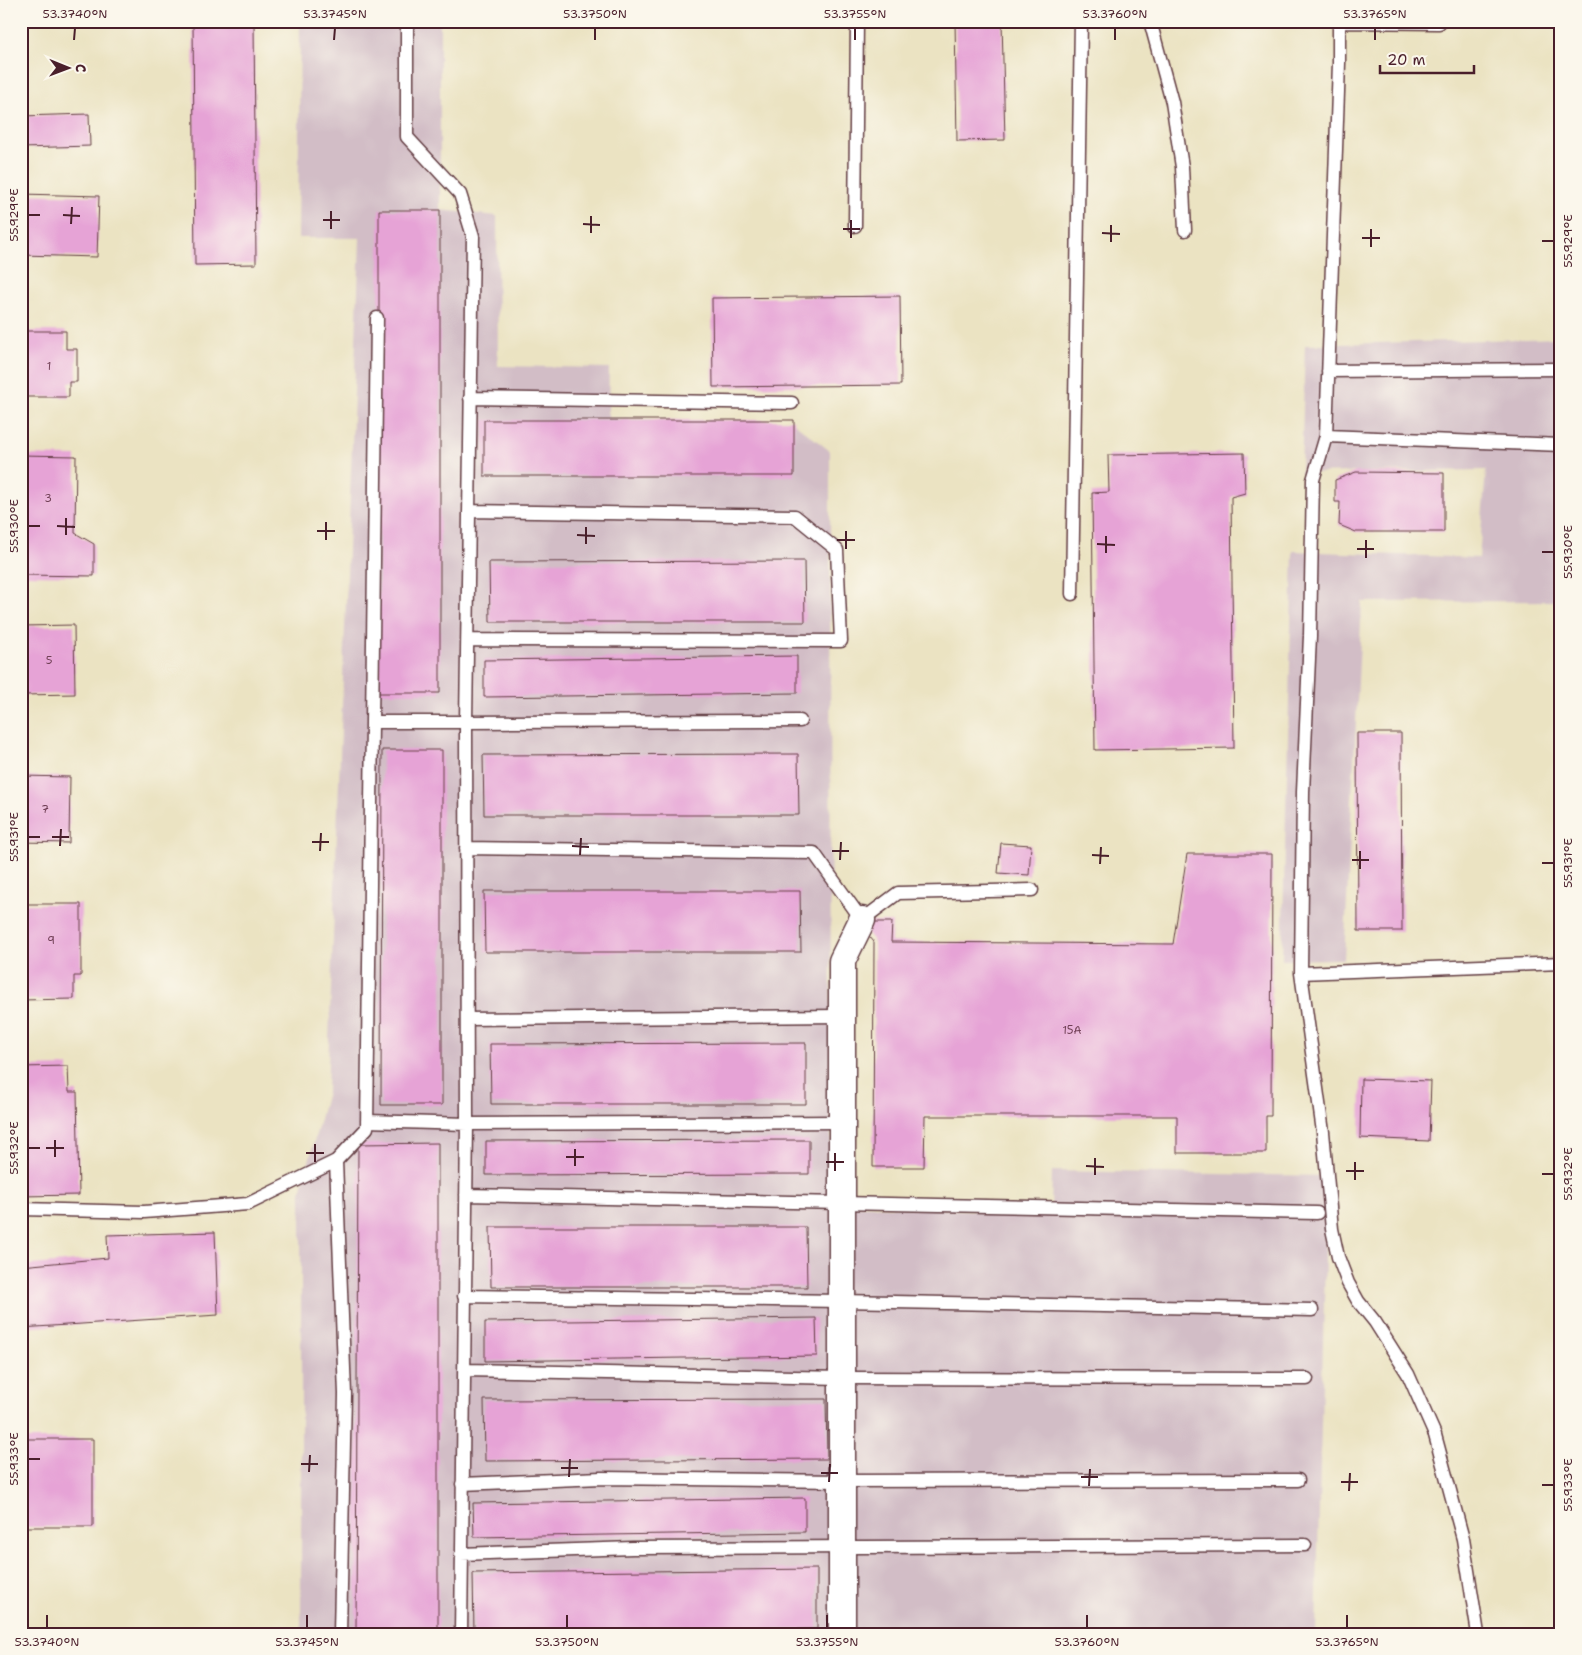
<svg xmlns="http://www.w3.org/2000/svg" width="1582" height="1655" font-family="'Shantell Sans',sans-serif">
	<style>
		.industrial { fill: #d2bdc6 }
		.building { fill: #e6a3d6 }
		.lines { fill: none; stroke-linecap: round; stroke-linejoin: round }
		.service-casing { stroke: #623c42; stroke-width: 15 }
		.minor-casing { stroke: #623c42; stroke-width: 29 }
		.service { stroke: #fff; stroke-width: 12 }
		.minor { stroke: #fff; stroke-width: 26 }
		.ticks { fill: none; stroke: #4a1f2b; stroke-width: 2 }
		.labels { text-anchor: middle; stroke-width: 4; stroke-linejoin: round; paint-order: stroke }
		.number-label { font-size: 11px; fill: #714056 }
		.neatline { fill: none; stroke: #4a1f2b; stroke-width: 2 }
		.ticks-label { font-size: 12px; text-anchor: middle; fill: #4a1f2b }
	</style>
	<rect width="100%" height="100%" fill="#fbf7ec"/>
	<filter id="ink" filterUnits="userSpaceOnUse"><feTurbulence type="fractalNoise" baseFrequency=".02" numOctaves="2"/><feDisplacementMap in="SourceGraphic" scale="10" xChannelSelector="R" yChannelSelector="G"/><feConvolveMatrix kernelMatrix="1 2 1 2 8 2 1 2 1" color-interpolation-filters="sRGB"/></filter>
	<filter id="wash" filterUnits="userSpaceOnUse"><feTurbulence type="fractalNoise" baseFrequency=".0096" numOctaves="4" result="noise"/><feDisplacementMap in="SourceGraphic" scale="20" xChannelSelector="R" yChannelSelector="G"/><feGaussianBlur stdDeviation="1.12" result="paint"/><feColorMatrix in="noise" values="0 0 0 0 0 0 0 0 0 0 0 0 0 0 0 0 0 1.4 0 .05"/><feComposite in="paint" operator="in"/></filter>
	<g filter="url(#wash)">
		<rect width="100%" height="100%" fill="#ebe3c2"/>
		<!-- industrial -->
		<path class="industrial" d="M300,21H440V210L497,216L498,366L609,368L608,418L794,423L830,451L831,1204L1051,1214L1052,1171L1327,1176L1316,1634H301V1192L327,1092L360,238H298Z
			M1561,338V601L1362,602L1344,959L1282,960L1293,551L1479,558L1486,470L1301,473L1305,345Z"/>
		<g id="blocks">
			<!-- building -->
			<path class="building" d="M193,21H254L256,264L195,265Z
				M955,21H1002L1005,140L957,141Z
				M89,114L90,146L21,148V116Z
				M21,194L99,196L97,257L21,255Z
				M379,210H440V693H379Z
				M900,296L901,385L713,387L712,298Z
				M21,331H66V349H77V382H69V397H21Z
				M484,420H794V476H484Z
				M1244,453L1245,493L1231,497L1234,748L1095,750L1092,493L1109,492L1108,455Z
				M21,455L76,456L75,533L94,544V576L21,575Z
				M1356,472L1444,473V532H1356L1339,525L1340,502H1335V480Z
				M804,561L805,622H490L489,562Z
				M74,625L75,694L23,695L22,626Z
				M797,656V693L484,697V660Z
				M1357,733H1401L1402,931H1358Z
				M382,750H442V1105H381Z
				M798,754L799,815H484L483,755Z
				M21,776L70,777L69,843L21,842Z
				M1001,843L1031,845L1029,875L998,873Z
				M1187,854H1272L1271,1116H1266V1153H1177V1116H925L924,1167H873L874,942L865,931V922H892L891,942L1173,944Z
				M484,891H800L801,952H485Z
				M21,904H81V976H74V999L21,1000Z
				M806,1043V1104H491L490,1044Z
				M68,1066L69,1092H77L79,1195L21,1196V1067Z
				M1361,1079L1431,1081L1429,1141L1360,1138Z
				M809,1140V1174L486,1175V1141Z
				M438,1143V1634H356L358,1144Z
				M490,1227H806L807,1287H491Z
				M215,1232L218,1315L21,1328V1266L108,1258L107,1235Z
				M816,1318L817,1356L485,1361V1322Z
				M826,1399L827,1459L485,1461L484,1400Z
				M21,1439H93V1527H21Z
				M805,1498V1532L474,1537L473,1503Z
				M817,1569V1629L474,1634L473,1573Z"/>
		</g>
	</g>
	<g filter="url(#ink)">
		<use href="#blocks" fill-opacity="0" stroke="#623c42" stroke-width="1"/>
		<g class="lines">
			<!-- service casing -->
			<g class="service-casing">
				<path id="service" d="M1150,21L1172,102L1182,167L1185,230
					M1339,21V63L1326,436L1561,445
					M1339,22L1439,23L1441,21
					M855,226L857,21
					M1328,371L1561,369
					M470,398L792,403
					M1326,436L1313,480L1310,636L1303,792L1301,973L1323,1132L1332,1229L1338,1257L1348,1283L1358,1301L1375,1322L1408,1374L1435,1435L1463,1539L1478,1634
					M1072,594L1081,21
					M468,640L841,641L837,550L795,516L469,511
					M372,722H466L473,236L460,194L407,137V21
					M466,848L814,853L862,920L898,893L1032,890
					M1301,973L1561,963
					M467,1019L842,1016
					M367,1121L467,1124L466,722L800,721
					M336,1161L345,1394L340,1634
					M466,1195L1317,1213
					M21,1209L144,1212L248,1204L336,1161L367,1128L377,318
					M464,1296L841,1301L1312,1310
					M464,1370L842,1378L1307,1379
					M462,1484L601,1478L841,1481L1298,1480
					M461,1554L633,1548L1305,1545
					M461,1634L467,1124L841,1122"/>
			</g>
			<!-- minor casing -->
			<g class="minor-casing">
				<path id="minor" d="M842,1634V961L862,920"/>
			</g>
			<!-- service -->
			<use href="#service" class="service"/>
			<!-- minor -->
			<use href="#minor" class="minor"/>
		</g>
	</g>
	<!-- ticks -->
	<path class="ticks" d="M74,40L75,28M334,40L335,28M595,40V28M855,40V28M1115,40V28M1375,40V28M28,215H40M63,215L80,216M323,220H340M71,224L72,207M583,224L600,225M331,229V211M843,229H860M591,233V216M1102,233L1120,234M851,238V220M1362,238H1380M1542,241H1554M1111,242V225M1371,247V229M28,526H40M57,526L75,527M317,531H335M66,535V518M577,535L595,536M326,540V522M837,540H855M586,544V527M1097,544L1115,545M846,549V531M1357,549H1374M1542,552H1554M1106,553V536M1366,558V540M28,837H40M52,837H69M312,842H329M60,846L61,829M572,846L589,847M320,851L321,833M832,851H849M580,855L581,838M1092,855L1109,856M840,860L841,842M1352,860H1369M1542,863H1554M1100,864L1101,847M1360,869V851M28,1148H40M46,1148H64M306,1153H324M55,1157V1140M566,1157H584M315,1162V1144M826,1162H844M575,1166V1149M1086,1166L1104,1167M835,1171V1153M1346,1171H1364M1542,1174H1554M1095,1175V1158M1355,1180V1162M28,1459H40M301,1464H318M561,1468H578M309,1472L310,1455M821,1473H838M569,1477L570,1459M1081,1477H1098M829,1482L830,1464M1341,1482H1358M1542,1485H1554M1089,1486L1090,1469M1349,1491L1350,1473M47,1628V1615M307,1628V1615M567,1628V1615M827,1628V1615M1087,1628V1615M1347,1628V1615"/>
	<g class="labels">
		<!-- number labels -->
		<g class="number-label">
			<text x="49" y="370">1</text>
			<text x="48" y="502">3</text>
			<text x="49" y="664">5</text>
			<text x="45" y="813">7</text>
			<text x="51" y="944">9</text>
			<text x="1072" y="1034">15А</text>
		</g>
	</g>
	<!-- margin -->
	<rect width="1582" height="1655" fill="none" stroke="#fbf7ec" stroke-width="55"/>
	<!-- north arrow -->
	<g transform="translate(68 68) rotate(91)" stroke="#fbf7ec" stroke-width="4" paint-order="stroke">
	<path d="M0-4L9 19L0 12L-9 19Z" fill="#4a1f2b"/>
	<text y="-8" font-size="14" font-weight="bold" text-anchor="middle" fill="#4a1f2b">С</text>
	</g>
	<!-- scale -->
	<path d="M1380 65v8h94v-8" fill="none" stroke="#4a1f2b" stroke-width="2.5"/>
	<text x="1387" y="65" font-size="15" fill="#4a1f2b" stroke="#fbf7ec" stroke-width="4" paint-order="stroke">20 m</text>
	<rect x="28" y="28" width="1526" height="1600" class="neatline"/>
	<g class="ticks-label">
		<text x="75" y="18">53.3740°N</text>
		<text x="335" y="18">53.3745°N</text>
		<text x="595" y="18">53.3750°N</text>
		<text x="855" y="18">53.3755°N</text>
		<text x="1115" y="18">53.3760°N</text>
		<text x="1375" y="18">53.3765°N</text>
		<text transform="translate(14 215) rotate(-90)" y="4">55.929°E</text>
		<text transform="translate(1568 241) rotate(-90)" y="4">55.929°E</text>
		<text transform="translate(14 526) rotate(-90)" y="4">55.930°E</text>
		<text transform="translate(1568 552) rotate(-90)" y="4">55.930°E</text>
		<text transform="translate(14 837) rotate(-90)" y="4">55.931°E</text>
		<text transform="translate(1568 863) rotate(-90)" y="4">55.931°E</text>
		<text transform="translate(14 1148) rotate(-90)" y="4">55.932°E</text>
		<text transform="translate(1568 1174) rotate(-90)" y="4">55.932°E</text>
		<text transform="translate(14 1459) rotate(-90)" y="4">55.933°E</text>
		<text transform="translate(1568 1485) rotate(-90)" y="4">55.933°E</text>
		<text x="47" y="1646">53.3740°N</text>
		<text x="307" y="1646">53.3745°N</text>
		<text x="567" y="1646">53.3750°N</text>
		<text x="827" y="1646">53.3755°N</text>
		<text x="1087" y="1646">53.3760°N</text>
		<text x="1347" y="1646">53.3765°N</text>
	</g>
</svg>
